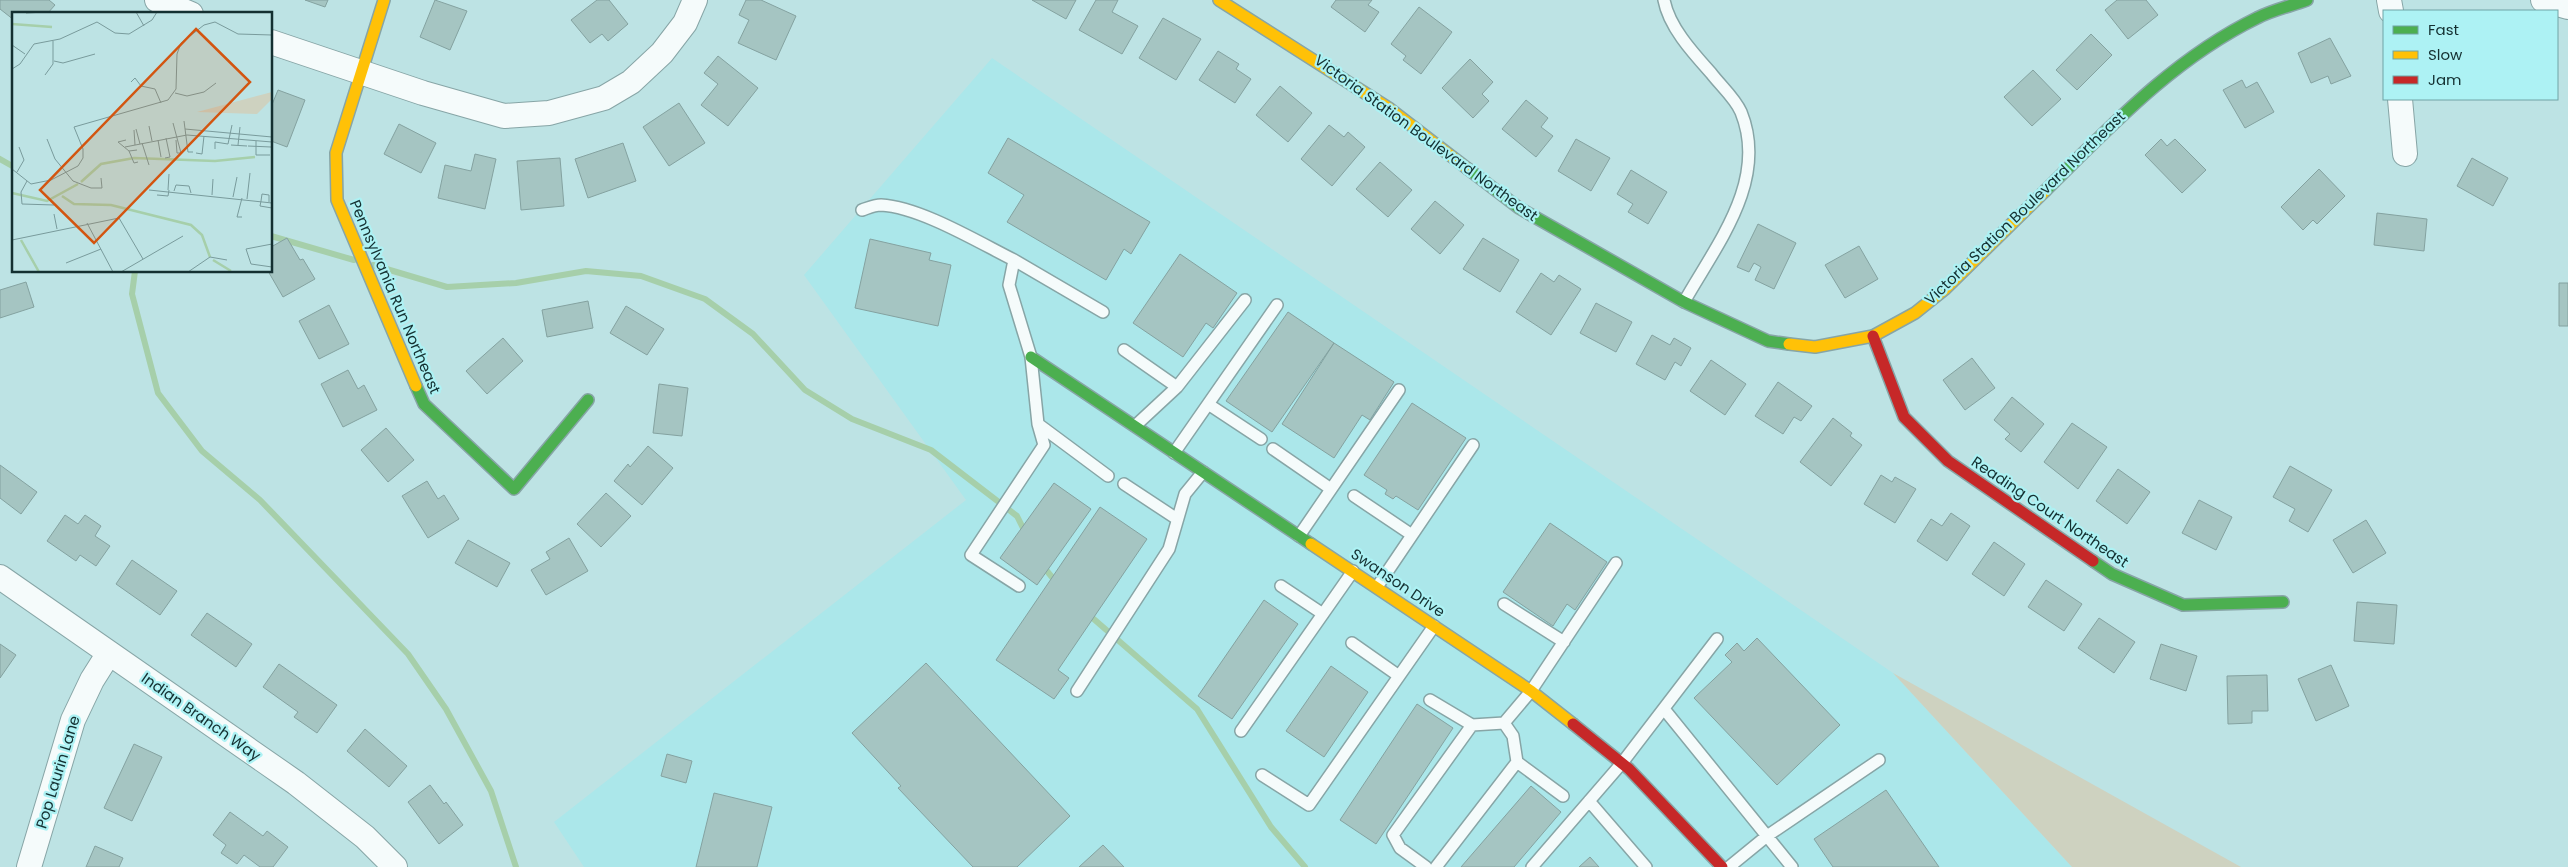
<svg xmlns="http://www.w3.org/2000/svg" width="2568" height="867" font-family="Poppins,sans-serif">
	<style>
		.built { fill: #abe7ea }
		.green { fill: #ced2c0 }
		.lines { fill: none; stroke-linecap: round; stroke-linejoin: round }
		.stream { stroke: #a6cfaa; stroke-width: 6 }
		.building { fill: #a5c5c2; stroke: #84a2a0 }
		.lane-casing { stroke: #87a5a6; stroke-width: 14 }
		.street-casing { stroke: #87a5a6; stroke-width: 26 }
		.fast-casing { stroke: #87a5a6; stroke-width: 14 }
		.slow-casing { stroke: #87a5a6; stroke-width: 14 }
		.jam-casing { stroke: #87a5a6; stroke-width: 14 }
		.lane { stroke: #f5fbfb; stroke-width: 11 }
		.street { stroke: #f5fbfb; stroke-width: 24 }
		.fast { stroke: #4caf50; stroke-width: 11 }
		.slow { stroke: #ffc107; stroke-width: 11 }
		.jam { stroke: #c62828; stroke-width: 11 }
		.labels { text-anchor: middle; stroke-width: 4.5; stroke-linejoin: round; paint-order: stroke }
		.street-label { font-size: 15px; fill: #143031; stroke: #adf2f4 }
		.inset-river { fill: none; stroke: #a6cfaa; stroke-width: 2.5 }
		.inset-road { fill: none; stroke: #799b9c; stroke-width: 1 }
		.view { fill: #d35510; fill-opacity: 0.15; stroke: #d35510; stroke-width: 2.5 }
		.inset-edge { fill: none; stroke: #143031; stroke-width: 2.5 }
	</style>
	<rect width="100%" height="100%" fill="#bde3e4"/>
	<!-- built -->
	<path class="built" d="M992,58L1893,673L2072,867H584L554,822L966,500L804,275Z"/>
	<!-- green -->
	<path class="green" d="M1893,673L2241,867H2072Z"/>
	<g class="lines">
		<!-- stream -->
		<path class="stream" d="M0,159L14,167
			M271,236L354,260
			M373,265L447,287L516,283L586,271L641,276L705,299L753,334L805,390L852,419L931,450L1017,516L1026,534
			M135,271L132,294L158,393L202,451L260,500L408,654L446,709L491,791L516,867
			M1042,565L1056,582
			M1088,614L1197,709L1271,827L1305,867"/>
	</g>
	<!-- building -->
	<path class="building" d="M0,0H49L55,5L47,14H14V20L0,9Z
		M305,0H328L325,7Z
		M435,0L467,11L450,50L420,37Z
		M597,0H609L628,24L608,41L602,34L590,43L571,20Z
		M746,0H761L796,16L776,60L738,43L749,20L739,15Z
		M1032,0H1076L1066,19Z
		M1096,0H1118L1112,12L1138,26L1122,54L1079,30Z
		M1336,0H1372L1368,5L1379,12L1365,32L1331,7Z
		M2117,0H2146L2158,15L2128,39L2105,10Z
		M1419,7L1452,32L1421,74L1403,60L1406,56L1391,44Z
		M1163,18L1201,39L1176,80L1139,58Z
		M2091,34L2112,55L2077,90L2056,70Z
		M2330,38L2351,76L2331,84L2328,76L2311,83L2298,53Z
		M1218,51L1239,64L1236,69L1251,79L1235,103L1199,80Z
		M718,56L758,88L728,126L701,105L718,84L704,73Z
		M1470,59L1493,82L1482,94L1489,101L1473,118L1442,88Z
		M2033,70L2061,99L2032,126L2004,97Z
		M2242,80L2246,88L2257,82L2274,112L2245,128L2223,90Z
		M1280,86L1312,113L1288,142L1256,115Z
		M278,90L305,100L287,147L271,141V107Z
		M1526,100L1548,118L1541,127L1553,136L1536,157L1502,129Z
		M679,103L705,143L669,166L643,127Z
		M399,124L436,143L421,173L384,154Z
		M1329,125L1344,137L1348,132L1365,147L1332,186L1301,159Z
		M1008,138L1150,222L1131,254L1124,249L1106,280L1007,222L1024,195L988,173Z
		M1576,139L1610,158L1591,191L1558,171Z
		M2161,139L2167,146L2175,139L2206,170L2182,193L2145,155Z
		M623,143L636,181L588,198L575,159Z
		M475,154L496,159L485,209L438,198L445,165L471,171Z
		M560,158L564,206L521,210L517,161Z
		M2472,158L2508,178L2493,206L2457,186Z
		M1380,162L1412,190L1388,217L1356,189Z
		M2319,169L2345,196L2317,224L2313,220L2303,230L2281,207Z
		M1631,170L1667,192L1648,224L1628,212L1633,204L1617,194Z
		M1435,201L1464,225L1440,254L1411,229Z
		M2377,213L2427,219L2424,251L2374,245Z
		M1758,224L1796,243L1774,289L1755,280L1761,267L1754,263L1749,272L1737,267Z
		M287,238L300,260L303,259L315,279L283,297L268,271H271V247Z
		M1483,238L1519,260L1500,292L1463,269Z
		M870,239L931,253L929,260L951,265L938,326L855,308Z
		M1859,246L1878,279L1845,298L1825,265Z
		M1180,254L1237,293L1213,328L1206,323L1183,357L1133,323Z
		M1541,273L1554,282L1559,275L1581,289L1551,335L1516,312Z
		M26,282L34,307L0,318V290Z
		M2559,283H2568V326H2559Z
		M588,301L593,328L547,337L542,310Z
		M1596,303L1632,322L1616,352L1580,333Z
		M329,305L349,344L319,359L299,321Z
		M626,306L664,329L647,355L610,333Z
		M1288,312L1334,343L1272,432L1226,401Z
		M1652,335L1670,345L1674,338L1691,348L1681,366L1675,362L1665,380L1636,364Z
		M503,338L523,361L487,394L466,371Z
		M1334,343L1394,382L1370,420L1362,415L1334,458L1282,424Z
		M1972,358L1995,388L1965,410L1943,380Z
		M1711,360L1746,384L1725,415L1690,391Z
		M348,370L358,389L364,385L377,410L343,427L321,384Z
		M1778,382L1812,406L1801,421L1794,417L1783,434L1755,416Z
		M659,384L688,388L682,436L653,433Z
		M2012,397L2044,424L2021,452L2005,439L2010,434L1994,420Z
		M1412,403L1466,438L1418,510L1396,496L1393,499L1385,494L1387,490L1364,475Z
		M1833,418L1852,433L1850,436L1862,445L1831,486L1800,462Z
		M2072,423L2107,447L2078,489L2044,462Z
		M386,428L414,460L388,482L361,450Z
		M648,446L673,468L642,505L614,481L628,464L630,467Z
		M0,465L37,492L21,514L0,498Z
		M2290,466L2332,490L2308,532L2289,521L2295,509L2273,497Z
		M2118,469L2150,492L2127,524L2096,501Z
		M1881,475L1892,482L1895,477L1916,489L1895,523L1864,504Z
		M427,481L438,499L444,495L459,519L428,538L402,496Z
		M1054,483L1091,509L1037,585L1000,558Z
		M606,493L631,516L601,547L577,524Z
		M2199,500L2232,517L2216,550L2182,533Z
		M1100,507L1147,539L1058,670L1069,678L1054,699L996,660Z
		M1951,513L1970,526L1947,561L1917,541L1931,519L1942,526Z
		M65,515L78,524L85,515L101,526L95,536L110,546L96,566L80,555L76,561L47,541Z
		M2366,520L2386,553L2353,573L2333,540Z
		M1550,523L1607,562L1575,610L1567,604L1553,626L1503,592Z
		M569,538L588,571L546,595L531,570L550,559L546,552Z
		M468,540L510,563L497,587L455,563Z
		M1994,542L2025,564L2004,596L1972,574Z
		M132,560L177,591L160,615L116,584Z
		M2046,580L2082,604L2064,631L2028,607Z
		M1264,600L1298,624L1232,719L1198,696Z
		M2357,602L2397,605L2394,644L2354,641Z
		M207,613L252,644L236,667L191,635Z
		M2099,618L2135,642L2114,673L2078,648Z
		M1757,638L1840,725L1777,785L1694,698L1732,662L1725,655L1737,643L1744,651Z
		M0,644L16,655L0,678Z
		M2161,644L2197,656L2186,691L2150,679Z
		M926,663L1070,816L1017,867H973L898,788L901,786L852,733Z
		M279,664L337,705L317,733L294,717L298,712L263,687Z
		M2331,665L2349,706L2316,721L2298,679Z
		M1331,666L1368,692L1324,757L1286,731Z
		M2267,675L2268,711H2252V723L2228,724L2227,676Z
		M1417,704L1453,728L1376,844L1340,820Z
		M365,729L407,766L389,787L347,751Z
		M134,744L162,757L132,821L104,808Z
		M667,754L692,761L686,783L661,776Z
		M430,785L444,804L446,802L463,825L439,844L408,802Z
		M1531,786L1561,812L1514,867H1461Z
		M1886,790L1939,867H1833L1814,839Z
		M714,793L772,807L757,867H696Z
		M230,812L263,836L267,831L288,847L273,867H260L244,855L237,864L221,853L226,845L213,835Z
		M1103,845L1124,867H1079Z
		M95,846L123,858L119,867H86Z
		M1590,857L1599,867H1579Z"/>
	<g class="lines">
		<!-- lane casing -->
		<g class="lane-casing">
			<path id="lane" d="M1664,0C1669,27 1693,53 1711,73C1720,85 1735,98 1741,112C1769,181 1716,245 1684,302
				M862,210C868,208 874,205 881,205C920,207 978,242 1014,260
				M1103,312L1014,260L1009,285L1031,357L1038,424L1108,476
				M1124,350L1177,387
				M1208,404L1261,439
				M1135,426L1177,387L1245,300
				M1273,449L1331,489
				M1174,453L1277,305
				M1124,484L1177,519
				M1354,496L1412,535
				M1299,536L1399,390
				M1019,586L971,555L1044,445L1038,424
				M1281,586L1323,614
				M1377,587L1473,445
				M1504,604L1564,642
				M1352,643L1399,676
				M1077,691L1169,549L1185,494L1203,472
				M1430,700L1472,725
				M1664,709L1792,867
				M1241,731L1353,571
				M1517,762L1563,796
				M1262,775L1309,805L1434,626
				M1589,801L1646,867
				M1426,867L1400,848L1393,835L1472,725L1504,723L1531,691L1616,563
				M1436,867L1517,762L1513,736L1504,723
				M1532,867L1622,763L1717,639
				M1729,867L1767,836L1879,760"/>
		</g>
		<!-- street casing -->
		<g class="street-casing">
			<path id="street" d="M157,0L191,14
				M2389,0L2391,11
				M2543,0L2568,7
				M271,42L423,93L504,116L549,113L604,98L631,82L662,53L685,23L695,0
				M2400,99L2405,154
				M0,577L296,783L365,837L395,867
				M29,867L73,720L92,680L109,653"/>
		</g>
		<!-- fast casing -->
		<g class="fast-casing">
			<path id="fast" d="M1468,169L1519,208L1684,302L1768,341L1789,344
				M2045,191C2110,127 2173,59 2257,18C2272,10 2291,6 2307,0
				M1031,357L1311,544
				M416,386L424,404L514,489L588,400
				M2093,561L2112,574L2183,605L2283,602"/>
		</g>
		<!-- slow casing -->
		<g class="slow-casing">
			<path id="slow" d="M384,0L336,153L337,200L416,386
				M1219,0L1390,109L1468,169
				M1789,344L1815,347L1873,336L1915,313L1945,289L2045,191
				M1311,544L1531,691L1573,724"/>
		</g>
		<!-- jam casing -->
		<g class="jam-casing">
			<path id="jam" d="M1873,336L1904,417L1948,461L2093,561
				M1573,724L1629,769L1722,867"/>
		</g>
		<!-- lane -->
		<use href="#lane" class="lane"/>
		<!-- street -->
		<use href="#street" class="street"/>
		<!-- fast -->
		<use href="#fast" class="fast"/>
		<!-- slow -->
		<use href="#slow" class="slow"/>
		<!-- jam -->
		<use href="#jam" class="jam"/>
	</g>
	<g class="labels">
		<!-- street labels -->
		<g class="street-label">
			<text transform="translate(1426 138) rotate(36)" y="5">Victoria Station Boulevard Northeast</text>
			<text transform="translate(2025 208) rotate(-44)" y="5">Victoria Station Boulevard Northeast</text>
			<text transform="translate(395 297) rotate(67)" y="5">Pennsylvania Run Northeast</text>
			<text transform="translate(2050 512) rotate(34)" y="5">Reading Court Northeast</text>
			<text transform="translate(1398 583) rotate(34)" y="5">Swanson Drive</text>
			<text transform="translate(201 717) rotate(35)" y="5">Indian Branch Way</text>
			<text transform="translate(58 772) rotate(-73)" y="5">Pop Laurin Lane</text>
		</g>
	</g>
	<!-- overview -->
	<g transform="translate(12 12)">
		<rect width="260" height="260" fill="#bde3e4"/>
		<path d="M260,80V87L245,102L185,100Z" fill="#ced2c0"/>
		<path class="inset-river" d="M0,12L40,15M69,170L89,152L122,146L203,149L243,145M0,181L35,189L66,172M50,184L62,192L99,193L179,213L190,223L198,245M9,228L27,260M201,248L219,259"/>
		<path class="inset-road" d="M124,0L132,14M14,1L33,0M0,33L13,42M42,49L51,51L83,42M0,57L8,52L22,32L48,27L85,10L103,21L117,22L140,8L145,0M33,63L41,52V29M119,70L123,66L129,74L143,77L149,91M163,81L175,84L192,80L204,71M172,109L176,140H181M161,111L169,141H165L164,128M137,114L140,129M124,117L128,132M173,117L260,125M122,118L123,133M35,127L43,147L61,169L79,176H90L89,166M114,128L106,130L117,139L125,138M146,128L149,145M244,129V143H258M130,131L137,153M219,133L235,134M226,133L228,115M236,134L259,135M113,135L175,123L260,130M203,137V130L216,132L220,113M117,139L122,151L126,150M184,141L190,142L192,124M153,146L158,145L154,126M0,157L19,172L39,168L66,154L71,146V137L62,115L156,88L164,77L165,42L169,31L192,13L203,10L226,22L260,23M5,160L12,148L7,135M15,169L9,180L10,192L42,193M137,178L260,191M156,178L157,162M162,179L164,173L177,174L179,181M145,183L156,184L157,178M200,183L201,167M221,185L225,165M235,187L238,161M249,189L250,182L257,183V190M249,189L248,194L260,196M42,202L45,217M230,205H225L230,186M75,211L101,260M0,228L107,206L131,247M260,232L234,237L239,252L260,255M54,251L89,237M109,260L171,224M176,260L198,245L215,248"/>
		<path class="view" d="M184,17L238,70L82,231L28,178Z"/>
		<rect width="260" height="260" class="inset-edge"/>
	</g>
	<!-- legend -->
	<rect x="2383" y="10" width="175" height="90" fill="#adf2f4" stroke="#70a4a6"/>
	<rect x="2393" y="26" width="25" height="8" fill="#4caf50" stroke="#70a4a6"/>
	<text x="2428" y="35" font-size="15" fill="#143031">Fast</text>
	<rect x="2393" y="51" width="25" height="8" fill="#ffc107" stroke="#70a4a6"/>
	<text x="2428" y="60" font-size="15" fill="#143031">Slow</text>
	<rect x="2393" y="76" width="25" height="8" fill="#c62828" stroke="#70a4a6"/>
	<text x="2428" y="85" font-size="15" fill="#143031">Jam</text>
</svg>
